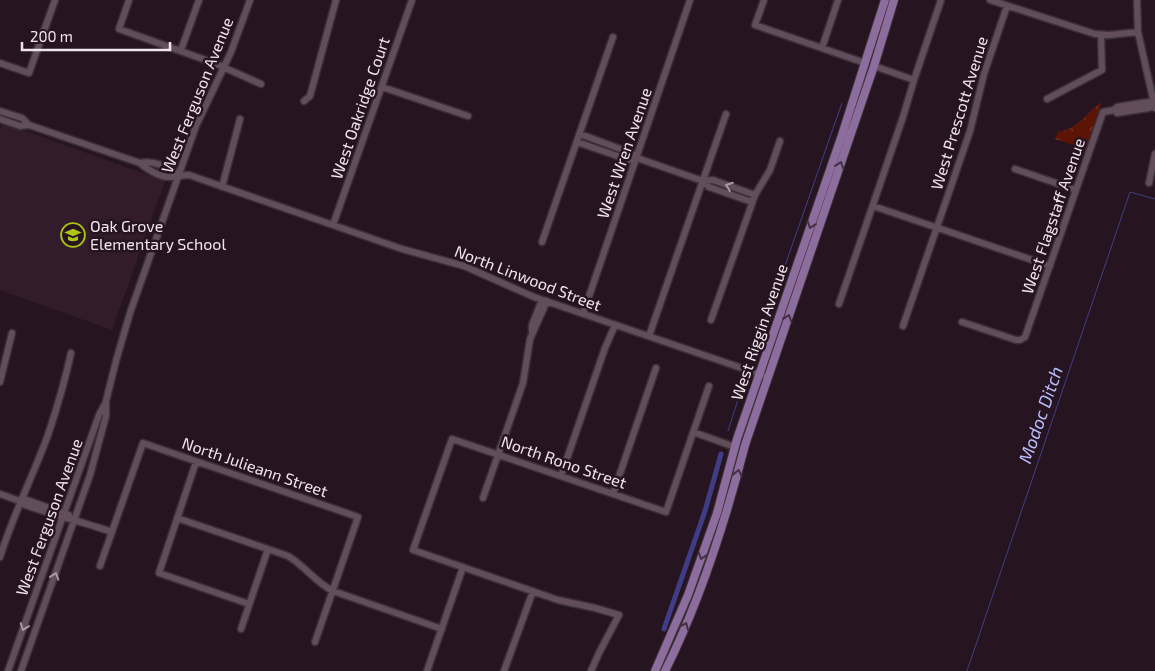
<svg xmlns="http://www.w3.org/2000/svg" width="1155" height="671" font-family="'Exo 2',sans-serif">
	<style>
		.built { fill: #321c2c }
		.park { fill: url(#park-crowns) }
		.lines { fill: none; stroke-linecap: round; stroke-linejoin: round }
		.stream { stroke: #403d86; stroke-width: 1 }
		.canal { stroke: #403d86; stroke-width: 5 }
		.minor-casing { stroke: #3b3037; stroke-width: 9 }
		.major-casing { stroke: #3b3037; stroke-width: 10 }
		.minor { stroke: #614d5b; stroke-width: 6 }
		.major { stroke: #8d6d9e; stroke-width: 8 }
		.oneway { stroke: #452f46 }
		.oneway2 { stroke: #a999a4 }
		.labels { text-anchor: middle; stroke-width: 5; stroke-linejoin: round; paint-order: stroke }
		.street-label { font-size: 16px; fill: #f1e5ed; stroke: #261521 }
		.poi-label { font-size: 16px; fill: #f1e5ed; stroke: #261521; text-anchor: start }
		.water-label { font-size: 18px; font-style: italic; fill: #b9bdfd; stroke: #261521 }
	</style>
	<defs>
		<pattern id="park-crowns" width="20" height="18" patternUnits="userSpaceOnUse" patternTransform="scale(1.25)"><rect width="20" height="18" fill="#5c1404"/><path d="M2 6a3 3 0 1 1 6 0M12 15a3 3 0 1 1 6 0" fill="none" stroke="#743629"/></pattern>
	</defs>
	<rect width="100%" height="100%" fill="#261521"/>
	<!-- built -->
	<path class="built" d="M3,123L165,181L112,330L0,290V130Z"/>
	<!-- park -->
	<path class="park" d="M1102,102L1086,149L1055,139L1058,132C1080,128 1085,113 1102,102Z"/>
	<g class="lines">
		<!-- stream -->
		<path class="stream" d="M753,357L842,103
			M728,431L744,381
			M967,671L1130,192L1155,199"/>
		<!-- canal -->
		<path class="canal" d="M664,629L705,511L721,454"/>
		<!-- minor casing -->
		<g class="minor-casing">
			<path id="minor" d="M129,0L119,29L214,63L261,84
				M764,0L755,25L865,63
				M990,0L1095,34L1109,35L1138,32
				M1137,0L1138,32L1155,108
				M822,48L838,0
				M181,50L199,0
				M0,63L29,73L55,0
				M874,66L914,80
				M382,87L468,116
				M1047,99L1102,70L1101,35
				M304,101L310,96L336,0
				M1114,110L1117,113L1149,108L1155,104
				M0,111L22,118L29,125
				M0,119L20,126L29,125L140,163C146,169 160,177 169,177C176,177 182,175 189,175L402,249L464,266L534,297L768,377
				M580,134L631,153L637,158L703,181L709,187L752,202
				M577,142L629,160L637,158
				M140,163C153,160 169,167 179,175
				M1015,169L1076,190
				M703,181L713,180L755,195
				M1149,183L1155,154
				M222,187L240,119
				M873,206L1050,266
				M333,225L412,0
				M542,242L613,37
				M839,304L903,117L914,80L941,0
				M583,314L690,0
				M711,320L755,195L770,170L780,141
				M962,322L1016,340H1020L1025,337L1103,112L1114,110L1117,107L1148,102L1155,104
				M903,326L970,131L984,74L1007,6
				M532,332V325L542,300
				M649,336L726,114
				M0,382L12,333
				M693,432L735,447
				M196,462L159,573L249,604
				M561,476L605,348L615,325
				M0,494L20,501L25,505C54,515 83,522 112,532
				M613,494L656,368
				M483,498L523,383L530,339L547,301
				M20,501L27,500L69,515
				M177,518L288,556C305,566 315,582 333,591L442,629
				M0,557C13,515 33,476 48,435C57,408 65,381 71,353
				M100,566L143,443L358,517L315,642
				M241,629L268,549
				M8,671L99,415L105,404
				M21,671L90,475L106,416V401L116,361L130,313L196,126L231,52L250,0
				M427,671L463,567
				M504,671L533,591
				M591,671L599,653L619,615L595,608L558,600L413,550L452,439L666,512L709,386"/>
		</g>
		<!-- major casing -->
		<g class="major-casing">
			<path id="major" d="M655,671L688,595L717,513L737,439L842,135L885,0
				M665,671C701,599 725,523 745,445L874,66L894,0"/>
		</g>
		<!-- minor -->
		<use href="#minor" class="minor"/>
		<!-- major -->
		<use href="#major" class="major"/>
	</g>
	<!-- one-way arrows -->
	<defs><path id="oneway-chevron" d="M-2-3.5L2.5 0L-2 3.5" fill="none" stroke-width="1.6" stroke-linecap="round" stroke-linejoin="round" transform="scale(1.25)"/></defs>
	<g class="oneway">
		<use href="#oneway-chevron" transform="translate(840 165) rotate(-71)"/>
		<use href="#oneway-chevron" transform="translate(811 225) rotate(109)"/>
		<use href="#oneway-chevron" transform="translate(788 318) rotate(-71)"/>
		<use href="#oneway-chevron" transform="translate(738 473) rotate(-76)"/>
		<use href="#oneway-chevron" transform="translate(702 556) rotate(109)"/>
		<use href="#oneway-chevron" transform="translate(685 626) rotate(-67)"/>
	</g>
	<g class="oneway2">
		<use href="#oneway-chevron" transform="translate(729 186) rotate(-160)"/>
		<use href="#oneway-chevron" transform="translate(55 576) rotate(-71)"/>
		<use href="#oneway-chevron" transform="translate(24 627) rotate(110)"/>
	</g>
	<!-- icons -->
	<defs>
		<g id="school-ring" transform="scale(1.25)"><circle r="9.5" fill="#261521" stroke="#acc611" stroke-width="1.5"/><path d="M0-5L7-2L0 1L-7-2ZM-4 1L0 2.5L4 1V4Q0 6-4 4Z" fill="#acc611"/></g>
	</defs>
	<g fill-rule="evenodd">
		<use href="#school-ring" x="73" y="235"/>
	</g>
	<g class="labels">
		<!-- street labels -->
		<g class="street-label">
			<text transform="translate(197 95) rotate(-68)" y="6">West Ferguson Avenue</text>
			<text transform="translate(360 108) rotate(-71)" y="6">West Oakridge Court</text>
			<text transform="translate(959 113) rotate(-73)" y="6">West Prescott Avenue</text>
			<text transform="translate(624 153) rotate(-71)" y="6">West Wren Avenue</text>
			<text transform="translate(1053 216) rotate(-71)" y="6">West Flagstaff Avenue</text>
			<text transform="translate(528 278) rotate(21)" y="6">North Linwood Street</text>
			<text transform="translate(759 332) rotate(-71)" y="6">West Riggin Avenue</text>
			<text transform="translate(564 462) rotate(19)" y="6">North Rono Street</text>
			<text transform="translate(255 467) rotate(19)" y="6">North Julieann Street</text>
			<text transform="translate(49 517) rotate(-70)" y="6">West Ferguson Avenue</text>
		</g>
		<!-- poi labels -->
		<g class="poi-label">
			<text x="90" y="232">Oak Grove<tspan x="90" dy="18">Elementary School</tspan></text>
		</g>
		<!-- water labels -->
		<g class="water-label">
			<text transform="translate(1041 415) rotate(-71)" y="6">Modoc Ditch</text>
		</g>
	</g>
	<!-- scale -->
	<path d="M22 42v8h148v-8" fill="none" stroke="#f1e5ed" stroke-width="2.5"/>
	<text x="30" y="42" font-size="15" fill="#f1e5ed" stroke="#261521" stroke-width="4" paint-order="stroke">200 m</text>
</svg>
